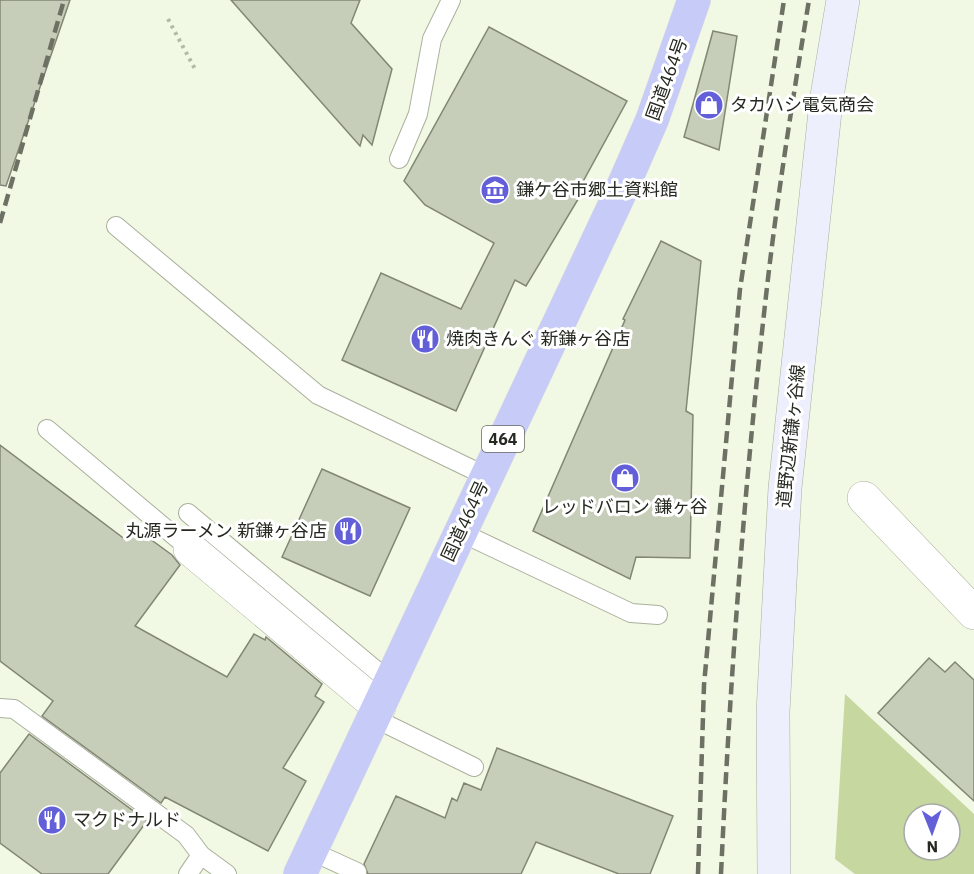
<svg xmlns="http://www.w3.org/2000/svg" width="974" height="874" font-family="'IBM Plex Sans','Noto Sans JP',sans-serif">
	<style>
		.green { fill: #c6d79f; fill-rule: evenodd }
		.building { fill: #c6cdb8; stroke: #818774; stroke-width: 1.5 }
		.lines { fill: none; stroke-linecap: round; stroke-linejoin: round }
		.lane-casing { stroke: #a9b09c; stroke-width: 20 }
		.street-casing { stroke: #a9b09c; stroke-width: 34 }
		.secondary-casing { stroke: #a9b09c; stroke-width: 34 }
		.highway-casing { stroke: #e1e1e0; stroke-width: 34 }
		.path { stroke: #b3b9a8; stroke-width: 4; stroke-dasharray: 3 4.5; stroke-linecap: butt }
		.lane { stroke: #fff; stroke-width: 18 }
		.street { stroke: #fff; stroke-width: 33 }
		.secondary { stroke: #eeeffd; stroke-width: 33 }
		.highway { stroke: #c6cbf7; stroke-width: 33 }
		.rail { stroke: #6c7164; stroke-width: 4.5; stroke-dasharray: 12 6; stroke-linecap: butt }
		.labels { text-anchor: middle; stroke-width: 6; stroke-linejoin: round; paint-order: stroke }
		.shield { fill: #fff; stroke: #676964; stroke-width: 1.5 }
		.shield-label { font-size: 16px; font-weight: bold; fill: #262921 }
		.street-label { font-size: 18px; fill: #262921; stroke: #fff }
		.poi-label { font-size: 18px; fill: #262921; stroke: #fff; text-anchor: start }
	</style>
	<rect width="100%" height="100%" fill="#f1f8e3"/>
	<!-- green -->
	<path class="green" d="M845,694L974,814V874H855L835,859ZM914,814H950V850H914Z"/>
	<!-- building -->
	<path class="building" d="M0,0H70L6,186L0,185Z
		M231,0H360L351,23L392,69L372,145L363,135L360,146Z
		M489,27L627,101L579,189L583,191L526,286L515,280L456,411L342,360L381,273L461,309L494,243L425,205L404,181Z
		M713,31L737,36L719,150L684,137Z
		M661,241L701,261L686,411L693,415L690,558L636,557L630,579L533,531L625,320L623,319Z
		M0,445L126,540L135,528L172,555L180,565L135,626L227,677L254,634L265,640L266,637L322,684L315,696L324,702L283,768L306,781L268,851L165,797L161,803L42,716L53,701L0,661Z
		M322,469L410,508L370,596L282,557Z
		M929,658L945,672L955,662L974,680V801L878,713Z
		M29,734L147,821L108,874H42L0,843V773Z
		M497,748L673,816L650,874H619L536,842L521,874H368L364,864L396,796L445,818L452,798L457,801L464,783L481,790Z"/>
	<g class="lines">
		<!-- lane casing -->
		<g class="lane-casing">
			<path id="lane" d="M399,159L418,114L432,39L451,0
				M116,226L318,395L486,476
				M47,429L190,549
				M188,513L390,682
				M460,532L631,613L658,615
				M0,708L14,709L186,835L201,855
				M374,718L474,767
				M311,851L357,872
				M188,874L201,855L227,874"/>
		</g>
		<!-- street casing -->
		<g class="street-casing">
			<path id="street" d="M864,498L974,613
				M190,549L379,707"/>
		</g>
		<!-- secondary casing -->
		<g class="secondary-casing">
			<path id="secondary" d="M774,874L773,712L785,488L826,102L843,0"/>
		</g>
		<!-- highway casing -->
		<g class="highway-casing">
			<path id="highway" d="M300,874L620,193L652,120L694,0"/>
		</g>
		<!-- path -->
		<path class="path" d="M168,19L195,69"/>
		<!-- lane -->
		<use href="#lane" class="lane"/>
		<!-- street -->
		<use href="#street" class="street"/>
		<!-- secondary -->
		<use href="#secondary" class="secondary"/>
		<!-- highway -->
		<use href="#highway" class="highway"/>
		<!-- rail -->
		<path class="rail" d="M0,223L64,0
			M698,874L704,685L740,289L784,0
			M721,874C730,681 744,488 766,296C777,197 793,98 809,0"/>
	</g>
	<!-- icons -->
	<defs>
		<g id="shop-disc" transform="scale(1.5)"><circle r="9.5" fill="#625fd8" stroke="#fff"/><path d="M-5-2.5h2.3a2.7 3.5 0 0 1 5.4 0H5L5.5 6h-11ZM-1.5-2.5h3a1.5 2.3 0 0 0-3 0Z" fill="#fff"/></g>
		<g id="museum-disc" transform="scale(1.5)"><circle r="9.5" fill="#625fd8" stroke="#fff"/><path d="M0-6L6-3V-2H-6V-3ZM-5-1h2V3h-2ZM-1-1h2V3h-2ZM3-1h2V3H3ZM-6 4H6V6H-6Z" fill="#fff"/></g>
		<g id="restaurant-disc" transform="scale(1.5)"><circle r="9.5" fill="#625fd8" stroke="#fff"/><path d="M-5-6h1v4h1v-4h1v4h1v-4h1v5L-1.5 .5V6h-2V.5L-5-1ZM5-6V6H3V1.5H1.5Q1.5-4 5-6Z" fill="#fff"/></g>
	</defs>
	<g fill-rule="evenodd">
		<use href="#shop-disc" x="709" y="105"/>
		<use href="#museum-disc" x="495" y="190"/>
		<use href="#restaurant-disc" x="425" y="339"/>
		<use href="#shop-disc" x="625" y="478"/>
		<use href="#restaurant-disc" x="348" y="531"/>
		<use href="#restaurant-disc" x="52" y="820"/>
	</g>
	<g class="labels">
		<!-- shield labels -->
		<rect class="shield" x="482" y="426" width="42" height="26" rx="4.5"/>
		<g class="shield-label">
			<text x="503" y="445">464</text>
		</g>
		<!-- street labels -->
		<g class="street-label">
			<text transform="translate(667 79) rotate(-70)" y="6">国道464号</text>
			<text transform="translate(791 436) rotate(-84)" y="6">道野辺新鎌ヶ谷線</text>
			<text transform="translate(465 521) rotate(-65)" y="6">国道464号</text>
		</g>
		<!-- poi labels -->
		<g class="poi-label">
			<text x="730" y="111">タカハシ電気商会</text>
			<text x="516" y="196">鎌ケ谷市郷土資料館</text>
			<text x="446" y="345">焼肉きんぐ 新鎌ヶ谷店</text>
			<text x="625" y="513" text-anchor="middle">レッドバロン 鎌ヶ谷</text>
			<text x="327" y="537" text-anchor="end">丸源ラーメン 新鎌ヶ谷店</text>
			<text x="73" y="826">マクドナルド</text>
		</g>
	</g>
	<!-- north arrow -->
	<g transform="translate(932 832) rotate(179)"><circle r="28" fill="#ffffff" stroke="#a8a9a6" stroke-width="1.5"/>
	<path d="M0-4.5L10 22L0 15L-10 22Z" fill="#625fd8"/>
	<text y="-9" font-size="16" font-weight="bold" text-anchor="middle" fill="#262921">N</text>
	</g>
</svg>
